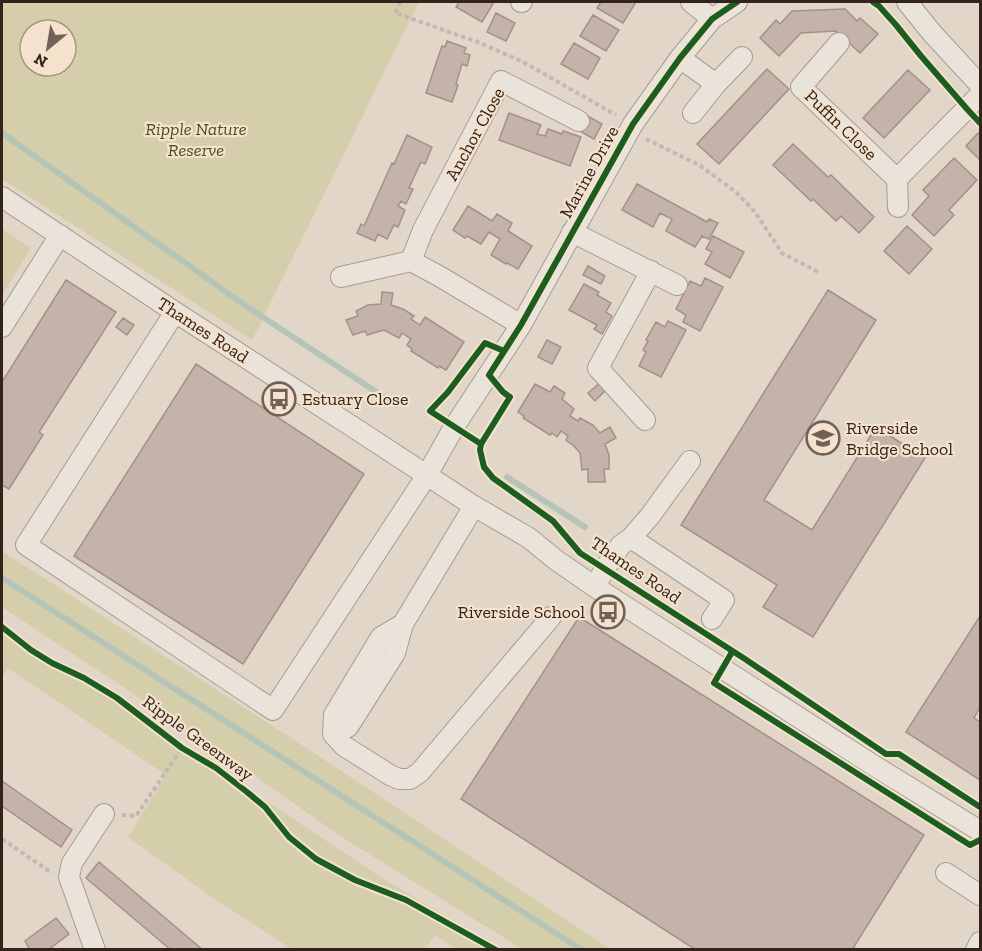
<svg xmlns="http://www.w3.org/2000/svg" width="982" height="951" font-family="'Zilla Slab',serif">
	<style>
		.green { fill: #d5ceaa; fill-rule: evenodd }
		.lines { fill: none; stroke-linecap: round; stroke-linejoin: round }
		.stream { stroke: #b4c5b8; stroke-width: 6 }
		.building { fill: #c5b3a9; stroke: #a19288; stroke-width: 1.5 }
		.minor-casing { stroke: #a69c92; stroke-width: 22 }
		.path { stroke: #c2bab2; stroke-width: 4; stroke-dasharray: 4.5 3; stroke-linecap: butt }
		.minor { stroke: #eae3da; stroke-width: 20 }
		.cycleway-casing { stroke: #f4e2cc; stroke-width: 10 }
		.cycleway { stroke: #1b5e20; stroke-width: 6 }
		.labels { text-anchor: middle; stroke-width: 4.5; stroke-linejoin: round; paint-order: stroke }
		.street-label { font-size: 18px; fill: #33231b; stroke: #f4e2cc }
		.park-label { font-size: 18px; font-style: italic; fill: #4b4f22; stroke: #f4e2cc }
		.poi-label { font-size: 18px; fill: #33231b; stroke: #f4e2cc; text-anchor: start }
	</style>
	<rect width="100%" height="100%" fill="#e2d6c8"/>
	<!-- green -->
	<path class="green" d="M2,2H419L252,340L2,179ZM30,30H66V66H30Z
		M2,229L31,248L2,295Z
		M2,551L302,745L610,949H522L337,834L233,760L2,607Z
		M2,626L387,881L501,949H456L435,935L425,949H292L219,902L128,837L166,775L8,668L2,677Z"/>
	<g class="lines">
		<!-- stream -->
		<path class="stream" d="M2,133L243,304L396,405
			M507,477L585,527
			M2,578L582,950"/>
	</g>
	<!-- building -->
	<path class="building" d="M459,2H494L482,22L456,7Z
		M601,2H636L623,23L597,8Z
		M845,9L857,21L860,18L878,34L860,53L836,31L801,33L779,56L760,38L776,20L780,24L792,11Z
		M496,13L515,23L506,41L487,32Z
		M593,15L619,30L606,51L580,36Z
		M447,41L466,48L464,53L470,55L467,66L462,64L456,84L458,85L452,102L426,93L442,46L445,47Z
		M574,43L600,58L588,79L561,64Z
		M767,69L789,89L719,164L697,144Z
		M908,70L930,90L884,138L863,118Z
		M509,113L541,125L537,134L545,136L548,129L562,134L563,131L581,137L570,166L499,140Z
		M584,114L602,124L594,139L576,129Z
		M978,133L980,135V160L966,146Z
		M407,135L432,147L425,164L421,162L409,188L413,189L406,204L401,201L398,206L405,210L398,227L394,225L387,239L378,234L375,241L357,233L361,224L364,226L392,163L394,164Z
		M793,144L828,177L831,175L874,217L859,233L841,216L836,221L813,199L811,201L773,165Z
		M954,158L977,180L949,210L954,215L934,236L912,215L929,196L923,190Z
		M637,184L707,222L709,219L718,223L709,239L702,236L695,247L666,231L672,219L660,213L653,227L622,210Z
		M468,206L492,221L497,214L512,223L508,231L532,246L518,269L507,263L506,264L491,255L500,239L489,232L481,244L467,236L465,238L453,230Z
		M907,226L932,249L909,274L884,251Z
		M713,236L744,252L730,278L705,264L712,252L706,249Z
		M588,266L605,276L601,284L583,275Z
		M705,278L723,287L700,331L683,322L686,315L676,309L690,281L701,286Z
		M66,280L116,312L39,432L43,435L9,489L2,485V382Z
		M584,284L599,292L597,295L611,303L606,312L612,316L602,334L594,329L597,325L569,310Z
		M828,290L876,320L764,500L812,530L876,427L925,458L813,637L763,607L777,585L681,525Z
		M382,292L393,293L391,305L403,309L414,316L411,319L420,325L425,317L464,342L446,370L439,366L438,368L411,351L412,349L407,345L411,339L402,333L399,338L384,330L367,335L365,331L353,335L346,320L358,316L356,311L368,305L381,304Z
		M123,318L134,325L127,335L116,327Z
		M668,321L686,330L661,377L639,366L646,352L643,350L648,341L646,340L656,322L665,327Z
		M547,340L561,347L552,364L538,357Z
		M196,364L364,474L243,664L74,556Z
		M601,382L607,389L595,401L588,393Z
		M535,384L550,392L554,386L565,393L562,399L574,409L570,416L578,421L580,418L593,425L600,433L610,427L616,438L605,444L609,455V469H604L605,482H588V469L582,470L580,453L574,446L566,440L568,436L561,431L557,437L552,433L550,435L523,418L524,416L518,412Z
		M980,616V707L974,718L980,722V780L906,732Z
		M579,617L924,835L852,950H696L461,799Z
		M2,781L72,830L61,847L2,806Z
		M99,862L203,950H171L86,878Z
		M56,918L69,934L48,950H30L25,941Z"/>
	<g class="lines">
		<!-- minor casing -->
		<g class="minor-casing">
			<path id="minor" d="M521,2H522
				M691,2L712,19
				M907,2L932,33L980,85
				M839,43L801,87L897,179L980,95
				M680,58L716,84
				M693,113L716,84L742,57
				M897,179L898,207
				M2,197L175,312L356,429L474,506L529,538L556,560L595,587L873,765L980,831
				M572,232L677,285
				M411,261L423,230L501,81L579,121
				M341,277L411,261L439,276L521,325
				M175,312L26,545L273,710L427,475L454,427L521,325L633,124L680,58L712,19L737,2
				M2,327L60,235
				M645,420L598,368L651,271
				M631,538L724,600L712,619
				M595,587L605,568L621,545L631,538L650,516L690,461
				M403,624L381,637L334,715L333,734L348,727L395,653L403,624L474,506
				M333,734L344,746L390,775L399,779H410L420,772L551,617
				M946,873L980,895
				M95,950L69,877L72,863L104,814
				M976,950L980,942"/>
		</g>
		<!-- path -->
		<path class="path" d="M401,2L395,13L478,42L523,62L616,115
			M646,139L699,165L736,192L755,212L782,253L820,273
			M122,815L136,816L182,748
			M2,839L52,873"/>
		<!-- minor -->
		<use href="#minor" class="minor"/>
		<!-- cycleway casing -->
		<g class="cycleway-casing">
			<path id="cycleway" d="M873,2L879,6L896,25L921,56L967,109L980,123
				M481,444L480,450L484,467L493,478L553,521L580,553L745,659L886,754H899L980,807
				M481,444L510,397L503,392L489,375L521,325L633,124L680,58L712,19L737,2
				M481,444L430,411L448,392L485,343L504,351
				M2,627L31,650L52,663L84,678L117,698L182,748L216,768L247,792L265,807L289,837L316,859L355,880L406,900L496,950
				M732,652L714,683L970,845L980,840"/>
		</g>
		<!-- cycleway -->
		<use href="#cycleway" class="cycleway"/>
	</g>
	<!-- icons -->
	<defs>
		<g id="bus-ring" transform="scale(1.725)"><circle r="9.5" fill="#f4e2cc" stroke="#706258" stroke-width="1.5"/><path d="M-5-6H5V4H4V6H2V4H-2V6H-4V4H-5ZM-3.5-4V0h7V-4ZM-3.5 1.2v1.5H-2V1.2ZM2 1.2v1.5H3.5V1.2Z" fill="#706258"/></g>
		<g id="school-ring" transform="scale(1.725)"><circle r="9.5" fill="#f4e2cc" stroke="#706258" stroke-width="1.5"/><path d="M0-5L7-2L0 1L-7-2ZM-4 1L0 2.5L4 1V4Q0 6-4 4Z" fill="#706258"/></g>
	</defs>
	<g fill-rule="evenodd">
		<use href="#bus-ring" x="279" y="399"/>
		<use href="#school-ring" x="823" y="438"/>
		<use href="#bus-ring" x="608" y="612"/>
	</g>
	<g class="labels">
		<!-- street labels -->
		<g class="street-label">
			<text transform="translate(841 125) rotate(44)" y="6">Puffin Close</text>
			<text transform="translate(475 134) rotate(-61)" y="6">Anchor Close</text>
			<text transform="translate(589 172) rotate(-61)" y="6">Marine Drive</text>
			<text transform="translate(203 330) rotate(33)" y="6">Thames Road</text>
			<text transform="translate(636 570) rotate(34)" y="6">Thames Road</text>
			<text transform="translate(198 738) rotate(36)" y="6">Ripple Greenway</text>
		</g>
		<!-- park labels -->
		<g class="park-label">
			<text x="196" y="135">Ripple Nature<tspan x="196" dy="21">Reserve</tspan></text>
		</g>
		<!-- poi labels -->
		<g class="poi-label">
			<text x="302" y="405">Estuary Close</text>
			<text x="846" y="434">Riverside<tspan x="846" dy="21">Bridge School</tspan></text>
			<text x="585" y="618" text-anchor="end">Riverside School</text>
		</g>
	</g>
	<!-- border -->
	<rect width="982" height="951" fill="none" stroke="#33231b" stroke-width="6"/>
	<!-- north arrow -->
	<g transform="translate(48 48) rotate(210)"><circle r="28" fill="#f4e2cc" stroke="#a79685" stroke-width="1.5"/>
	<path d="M0-4.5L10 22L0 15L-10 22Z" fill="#706258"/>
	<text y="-9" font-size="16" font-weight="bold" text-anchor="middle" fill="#33231b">N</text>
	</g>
</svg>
